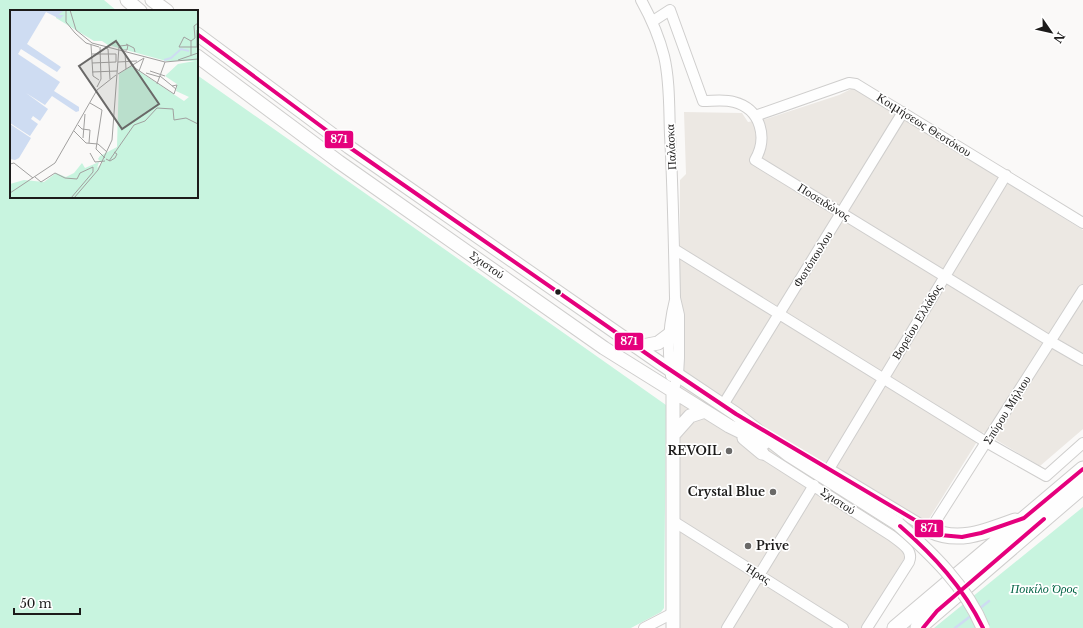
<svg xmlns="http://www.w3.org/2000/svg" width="1083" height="628" font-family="'Libre Baskerville',serif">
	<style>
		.built { fill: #ece8e3 }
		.green { fill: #c8f4df }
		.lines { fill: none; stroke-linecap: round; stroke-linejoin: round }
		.stream { stroke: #cedcf2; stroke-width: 2.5 }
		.minor-casing { stroke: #cfcecd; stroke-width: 12 }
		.major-casing { stroke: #cfcecd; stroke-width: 15 }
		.highway-casing { stroke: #cfcecd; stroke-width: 17 }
		.minor { stroke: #fefefe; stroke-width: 10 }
		.major { stroke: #fefefe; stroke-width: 13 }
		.highway { stroke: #fefefe; stroke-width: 15 }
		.major-bridge-casing { stroke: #cfcecd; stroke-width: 15; stroke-linecap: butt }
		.major-bridge { stroke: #fefefe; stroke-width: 13 }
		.bus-1-casing { stroke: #fff; stroke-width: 7 }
		.bus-1 { stroke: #e5007d; stroke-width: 4 }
		.bus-dot { fill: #1c1b1a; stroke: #fff; stroke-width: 1.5 }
		.poi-dot { fill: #6a6968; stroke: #fff; stroke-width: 1.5 }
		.labels { text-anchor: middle; stroke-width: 3.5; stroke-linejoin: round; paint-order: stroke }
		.street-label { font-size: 12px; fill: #1c1b1a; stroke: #fff }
		.poi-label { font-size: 12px; font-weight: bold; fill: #1c1b1a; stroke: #fff; text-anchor: end }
		.park-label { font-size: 12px; font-style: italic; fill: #016344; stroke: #fff }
		.inset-river { fill: none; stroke: #cedcf2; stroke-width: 2 }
		.inset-road { fill: none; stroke: #a1a09f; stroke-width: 1 }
		.view { fill: #6a6968; fill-opacity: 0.15; stroke: #6a6968; stroke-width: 2 }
		.inset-edge { fill: none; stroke: #1c1b1a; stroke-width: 2 }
		.line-badge { stroke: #fff; stroke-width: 1.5 }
		.badge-label { font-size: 11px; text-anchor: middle; font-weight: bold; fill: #fff }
	</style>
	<rect width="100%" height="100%" fill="#faf9f8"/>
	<!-- built -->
	<path class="built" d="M853,88L1083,230V429L1040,466L983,432L861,628H678L680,180L686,174L684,112L742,113L748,122L766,119L839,95Z"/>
	<!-- green -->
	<path class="green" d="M0,0H104L117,11H11V197H197V75L666,405L664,608L661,612L631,628H0Z
		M1083,507V628H934Z"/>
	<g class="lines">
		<!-- stream -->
		<path class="stream" d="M979,609L989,601
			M955,628L972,615"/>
		<!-- minor casing -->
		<g class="minor-casing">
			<path id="minor" d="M641,0C651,18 659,36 664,56C670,81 669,109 670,135C673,189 674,244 675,298L679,315V358L678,375L673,392
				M653,21L670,10L703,101C713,101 724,99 734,102C761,109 768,138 755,160L1050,341L1083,360
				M755,116L849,83L856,84L1083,223
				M1006,175L829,469L930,530L1083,290
				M674,249L986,442L1046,476L1083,443
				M671,376C667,351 669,324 675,300
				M723,405L903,112
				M762,453L892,536C901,543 914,550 909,562L867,628
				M673,521L843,628
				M644,628L673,613
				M727,628L814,485"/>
		</g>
		<!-- major casing -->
		<g class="major-casing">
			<path id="major" d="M127,0L140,11
				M152,0L167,11
				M197,34L349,147L660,363L736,414L789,455L898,524
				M197,56L339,162L604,348L729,426L764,443
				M637,347L658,343L670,334
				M674,434L690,416L705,411
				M744,438L762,453
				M673,628V392"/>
		</g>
		<!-- highway casing -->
		<g class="highway-casing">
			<path id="highway" d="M930,530C959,544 987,531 1015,521
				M895,628L1083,469
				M918,628L1083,486"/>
		</g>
		<!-- minor -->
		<use href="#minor" class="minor"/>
		<!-- major -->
		<use href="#major" class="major"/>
		<!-- highway -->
		<use href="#highway" class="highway"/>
		<!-- major-bridge casing -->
		<g class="major-bridge-casing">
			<path id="major-bridge" d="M898,524C931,553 966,586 983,628"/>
		</g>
		<!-- major-bridge -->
		<use href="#major-bridge" class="major-bridge"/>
		<!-- bus-1 casing -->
		<g class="bus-1-casing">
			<path id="bus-1" d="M197,34L349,147L660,363L736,414L940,535L962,537L981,533L1024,518L1083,469
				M900,526C934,556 963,587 983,628
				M923,628L937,611L1044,519"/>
		</g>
		<!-- bus-1 -->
		<use href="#bus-1" class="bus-1"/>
	</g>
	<!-- markers -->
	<circle class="bus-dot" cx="558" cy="292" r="3.5"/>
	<g class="poi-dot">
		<circle cx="729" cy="451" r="4"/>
		<circle cx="773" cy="492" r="4"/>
		<circle cx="748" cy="546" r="4"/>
	</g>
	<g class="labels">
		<!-- street labels -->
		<g class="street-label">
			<text transform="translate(924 125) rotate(32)" y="4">Κοιμήσεως Θεοτόκου</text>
			<text transform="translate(671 147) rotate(-93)" y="4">Παλάσκα</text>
			<text transform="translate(824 202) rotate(32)" y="4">Ποσειδώνος</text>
			<text transform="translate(813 259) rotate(-58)" y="4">Φωτόπουλου</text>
			<text transform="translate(487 265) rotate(35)" y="4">Σχιστού</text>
			<text transform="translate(917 322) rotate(-59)" y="4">Βορείου Ελλάδος</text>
			<text transform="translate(1007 410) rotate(-58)" y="4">Σπύρου Μήλιου</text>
			<text transform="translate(838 501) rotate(33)" y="4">Σχιστού</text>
			<text transform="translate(758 574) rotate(32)" y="4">Ήρας</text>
		</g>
		<!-- poi labels -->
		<g class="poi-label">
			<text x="721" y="455">REVOIL</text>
			<text x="765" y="496">Crystal Blue</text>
			<text x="756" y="550" text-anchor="start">Prive</text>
		</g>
		<!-- park labels -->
		<g class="park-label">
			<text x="1044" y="593">Ποικίλο Όρος</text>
		</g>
	</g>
	<!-- overview -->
	<g transform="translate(10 10)">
		<rect width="188" height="188" fill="#faf9f8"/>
		<path d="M46,0H188V188H0V174L14,170L34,172L46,163L56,167L64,163L72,153L75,158L89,152L87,158L92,153L88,149L90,146L107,137L109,64L121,56L174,91L179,87L166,81L167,74L155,66L168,54L185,51H156L98,35L92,31H84L46,8Z" fill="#c8f4df"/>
		<path d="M0,0H55L48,5H54L50,9L36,2L17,34L51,57L47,62L11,39L8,44L50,72L44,81L69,97V101L66,102L42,86L35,95L16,83L38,99L30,111L23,106L21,109L28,114L20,126L0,113ZM0,114L21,128L9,148L5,150L0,149Z" fill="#cedcf2"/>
		<path class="inset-river" d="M154,50L161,48L171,39L179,41"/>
		<path class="inset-road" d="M56,0V12L65,23L76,33L89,37M60,0L66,20L82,33L155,52L188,49M188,13L184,16L185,28L181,31L174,27L169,37H188M181,31V45M116,34L124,38L125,42M81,35L83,66L89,70M110,36L118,35L117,40H113M187,37V20M96,38L98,39L100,69M115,43L116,59M82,44H106V52L82,53M168,50L188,43M108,52L127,51M122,56L164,84L167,75L162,76M129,61L134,48M140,61L155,66M82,62L107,61M136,63L150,67M108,64L134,48M150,66L166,79M147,74L155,52M87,77L91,69L90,37M80,93L92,100L86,139L95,148M68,115L72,119L80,120L79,133M64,121L76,133L88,134L97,142M73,128L75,104M80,143L85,152L95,151M96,149L100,151L105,148L107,144L104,142M99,151L124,115L135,111L147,98L163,99L164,110L176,108L188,114M0,154L4,153L23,168M25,167L31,172L45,163L55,168L67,169L70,163L83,157V162L61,188M0,183L45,153L87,80L106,65M64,188L88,160L102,130L109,37"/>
		<path class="view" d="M106,31L149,94L112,119L69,56Z"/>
		<rect width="188" height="188" class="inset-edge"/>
	</g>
	<g class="line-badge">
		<rect x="324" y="130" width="30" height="19" rx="4" fill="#e5007d"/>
		<rect x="614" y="332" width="30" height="19" rx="4" fill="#e5007d"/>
		<rect x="914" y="519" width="30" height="19" rx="4" fill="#e5007d"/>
	</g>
	<g class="badge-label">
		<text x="339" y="143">871</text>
		<text x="629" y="345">871</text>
		<text x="929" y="532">871</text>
	</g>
	<!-- north arrow -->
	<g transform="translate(1051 32) rotate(124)" stroke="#ffffff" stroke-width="3" paint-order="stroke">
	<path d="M0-3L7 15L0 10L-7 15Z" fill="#1c1b1a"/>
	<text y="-6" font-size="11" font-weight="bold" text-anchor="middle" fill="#1c1b1a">N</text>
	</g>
	<!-- scale -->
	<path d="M14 608v6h66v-6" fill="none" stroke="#1c1b1a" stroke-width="2"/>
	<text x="20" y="608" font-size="12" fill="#1c1b1a" stroke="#ffffff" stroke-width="3" paint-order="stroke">50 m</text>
</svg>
